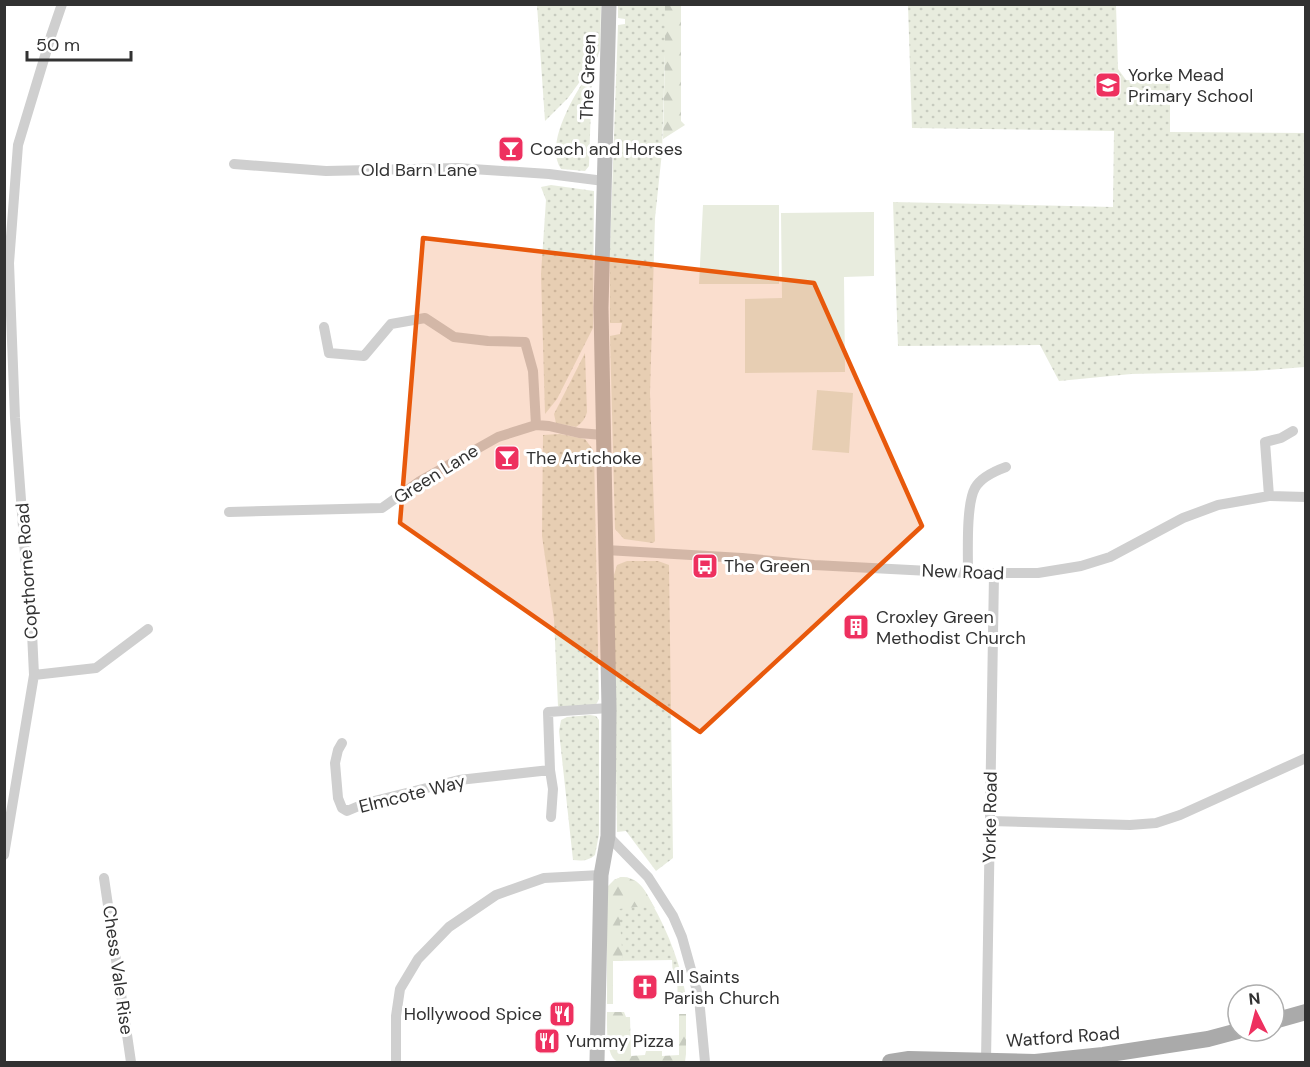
<svg xmlns="http://www.w3.org/2000/svg" width="1310" height="1067" font-family="'DM Sans',sans-serif">
	<style>
		.grass { fill: url(#grass-dots) }
		.forest { fill: url(#forest-firs) }
		.garden { fill: #e8ecde }
		.lines { fill: none; stroke-linecap: round; stroke-linejoin: round }
		.street { stroke: #cfcfcf; stroke-width: 10 }
		.secondary { stroke: #bcbcbc; stroke-width: 15 }
		.primary { stroke: #aaa; stroke-width: 16 }
		.marked { fill: #e8590c; fill-opacity: 0.2; stroke: #e8590c; stroke-width: 4.5; stroke-linejoin: round }
		.labels { text-anchor: middle; stroke-width: 6; stroke-linejoin: round; paint-order: stroke }
		.poi-label { font-size: 18px; fill: #323232; stroke: #fff; text-anchor: start }
		.street-label { font-size: 18px; fill: #323232; stroke: #fff }
	</style>
	<defs>
		<pattern id="grass-dots" width="8" height="8" patternUnits="userSpaceOnUse" patternTransform="scale(1.5)"><rect width="8" height="8" fill="#e8ecde"/><path d="M2 2h.1M6 6h.1" fill="none" stroke="#c7cbbf" stroke-width="1.8" stroke-linecap="round"/></pattern>
		<pattern id="forest-firs" width="22" height="20" patternUnits="userSpaceOnUse" patternTransform="scale(1.5)"><rect width="22" height="20" fill="#e8ecde"/><path d="M5 1l3.5 6h-7zM16 11l3.5 6h-7z" fill="#c7cbbf"/></pattern>
	</defs>
	<rect width="100%" height="100%" fill="#fff"/>
	<!-- grass -->
	<path class="grass" d="M537,5H601L600,50L597,58L568,98L545,121Z
		M618,5H665V54L662,152L655,218L650,393L655,541L653,543L624,539L615,529L610,336L620,334L622,323H610V247L618,25L625,24V19L618,18Z
		M908,5H1116L1118,69L1126,80L1170,81V132L1305,133V367L1254,371L1131,374L1059,381L1040,345L898,346L893,202L1113,207L1114,131L912,128Z
		M592,73L589,166L585,171L561,169C544,144 574,96 588,74Z
		M551,185L594,191L593,328L557,399L545,414L541,274L546,200L541,187Z
		M585,353L587,412C585,419 582,423 576,427L556,423L554,414Z
		M560,434L585,439L594,451L599,699L597,703L593,707L564,709L558,706L554,619L542,536L543,435Z
		M627,561H658L669,565L673,858L656,871L626,831L617,832L613,578L617,565Z
		M590,715L596,716L599,720V834L595,855C588,861 582,861 573,860L559,731L561,720L567,717Z
		M621,877C627,877 633,878 638,883C644,888 647,895 651,902C669,933 682,968 687,1003H678L677,978H673L672,960L613,961V1004H607L614,880Z"/>
	<!-- forest -->
	<path class="forest" d="M665,5H681V121L685,125L663,139L665,54Z
		M621,877C641,878 646,893 655,908L636,907L619,909L623,961H613V1004H607V887L614,880Z
		M607,1012H624L626,1017H630L631,1056L645,1055L646,1051H662V1056L679,1055V1014H686V1054L685,1062H622C619,1062 615,1061 613,1058C606,1048 607,1024 607,1012Z"/>
	<!-- garden -->
	<path class="garden" d="M703,205H779V284H699Z
		M874,212V276L844,277L845,372L745,373V299L782,298L781,213Z
		M817,390L853,393L849,453L812,450Z"/>
	<g class="lines">
		<!-- street -->
		<path class="street" d="M234,164L326,171L457,168L549,174L604,181
			M324,327L329,353L364,356L391,324L425,318L454,337L488,341L525,342L533,371L536,425
			M1269,496L1265,442L1281,438L1293,431
			M229,512L382,508L420,481L498,437L536,425L549,426L579,433L603,435
			M606,550L742,558L814,565L968,573H1038L1081,566L1110,557L1183,518L1218,505L1269,496L1306,497
			M968,573C968,552 966,504 975,488C981,477 995,471 1006,467
			M34,675L96,668L148,629
			M342,743L338,750L335,763L338,798L342,808L347,811L366,803L459,780L550,770L548,712L609,708
			M550,770L553,789L551,817
			M990,821L1130,825L1156,823L1180,815L1306,758
			M608,836L648,877L673,916L682,937L699,998L705,1062
			M4,855L34,675L30,590L26,568L15,418L9,263L18,145L51,36L62,4
			M104,878L131,1062
			M986,1061L994,574
			M396,1062V1016L400,989L418,959L449,927L496,895L544,878L601,875"/>
		<!-- secondary -->
		<path class="secondary" d="M597,1062L601,875L608,836L609,708L601,308L609,4"/>
		<!-- primary -->
		<path class="primary" d="M1274,1021L1306,1012
			M890,1062L909,1059L1035,1062L1103,1055L1208,1039L1238,1031"/>
	</g>
	<!-- marked area -->
	<path class="marked" d="M423,238L814,283L922,526L700,732L400,523Z"/>
	<!-- icons -->
	<defs>
		<g id="school-square" transform="scale(1.35)"><rect x="-9" y="-9" width="18" height="18" rx="4" fill="#ee305f" stroke="#fff"/><path d="M0-5L7-2L0 1L-7-2ZM-4 1L0 2.5L4 1V4Q0 6-4 4Z" fill="#fff"/></g>
		<g id="bar-square" transform="scale(1.35)"><rect x="-9" y="-9" width="18" height="18" rx="4" fill="#ee305f" stroke="#fff"/><path d="M-6-5H6L.8 .8V4.5H3.5V6h-7V4.5H-.8V.8Z" fill="#fff"/></g>
		<g id="bus-square" transform="scale(1.35)"><rect x="-9" y="-9" width="18" height="18" rx="4" fill="#ee305f" stroke="#fff"/><path d="M-5-6H5V4H4V6H2V4H-2V6H-4V4H-5ZM-3.5-4V0h7V-4ZM-3.5 1.2v1.5H-2V1.2ZM2 1.2v1.5H3.5V1.2Z" fill="#fff"/></g>
		<g id="building-square" transform="scale(1.35)"><rect x="-9" y="-9" width="18" height="18" rx="4" fill="#ee305f" stroke="#fff"/><path d="M-4-6H4V6H1V3H-1V6H-4ZM-2.5-4.3h1.7v1.8h-1.7ZM.8-4.3h1.7v1.8H.8ZM-2.5-1h1.7V.8h-1.7ZM.8-1h1.7V.8H.8Z" fill="#fff"/></g>
		<g id="church-square" transform="scale(1.35)"><rect x="-9" y="-9" width="18" height="18" rx="4" fill="#ee305f" stroke="#fff"/><path d="M-1.2-6h2.4v3.5h3.3v2.4h-3.3V6h-2.4V-.1h-3.3v-2.4h3.3Z" fill="#fff"/></g>
		<g id="restaurant-square" transform="scale(1.35)"><rect x="-9" y="-9" width="18" height="18" rx="4" fill="#ee305f" stroke="#fff"/><path d="M-5-6h1v4h1v-4h1v4h1v-4h1v5L-1.5 .5V6h-2V.5L-5-1ZM5-6V6H3V1.5H1.5Q1.5-4 5-6Z" fill="#fff"/></g>
	</defs>
	<g fill-rule="evenodd">
		<use href="#school-square" x="1108" y="85"/>
		<use href="#bar-square" x="511" y="149"/>
		<use href="#bar-square" x="507" y="458"/>
		<use href="#bus-square" x="705" y="566"/>
		<use href="#building-square" x="856" y="627"/>
		<use href="#church-square" x="645" y="987"/>
		<use href="#restaurant-square" x="562" y="1014"/>
		<use href="#restaurant-square" x="547" y="1041"/>
	</g>
	<g class="labels">
		<!-- poi labels -->
		<g class="poi-label">
			<text x="1128" y="81">Yorke Mead<tspan x="1128" dy="21">Primary School</tspan></text>
			<text x="530" y="155">Coach and Horses</text>
			<text x="526" y="464">The Artichoke</text>
			<text x="724" y="572">The Green</text>
			<text x="876" y="623">Croxley Green<tspan x="876" dy="21">Methodist Church</tspan></text>
			<text x="664" y="983">All Saints<tspan x="664" dy="21">Parish Church</tspan></text>
			<text x="542" y="1020" text-anchor="end">Hollywood Spice</text>
			<text x="566" y="1047">Yummy Pizza</text>
		</g>
		<!-- street labels -->
		<g class="street-label">
			<text transform="translate(588 77) rotate(-88)" y="6">The Green</text>
			<text x="419" y="176">Old Barn Lane</text>
			<text transform="translate(436 474) rotate(-32)" y="6">Green Lane</text>
			<text transform="translate(27 571) rotate(-94)" y="6">Copthorne Road</text>
			<text transform="translate(963 572) rotate(2)" y="6">New Road</text>
			<text transform="translate(412 794) rotate(-14)" y="6">Elmcote Way</text>
			<text transform="translate(990 817) rotate(-89)" y="6">Yorke Road</text>
			<text transform="translate(118 970) rotate(82)" y="6">Chess Vale Rise</text>
			<text transform="translate(1063 1037) rotate(-4)" y="6">Watford Road</text>
		</g>
	</g>
	<!-- border -->
	<rect width="1310" height="1067" fill="none" stroke="#323232" stroke-width="12"/>
	<!-- north arrow -->
	<g transform="translate(1256 1013) rotate(354)"><circle r="28" fill="#ffffff" stroke="#adadad" stroke-width="1.5"/>
	<path d="M0-4.5L10 22L0 15L-10 22Z" fill="#ee305f"/>
	<text y="-9" font-size="16" font-weight="bold" text-anchor="middle" fill="#323232">N</text>
	</g>
	<!-- scale -->
	<path d="M27 51v9h104v-9" fill="none" stroke="#323232" stroke-width="3"/>
	<text x="36" y="51" font-size="18" fill="#323232" stroke="#ffffff" stroke-width="4.5" paint-order="stroke">50 m</text>
</svg>
